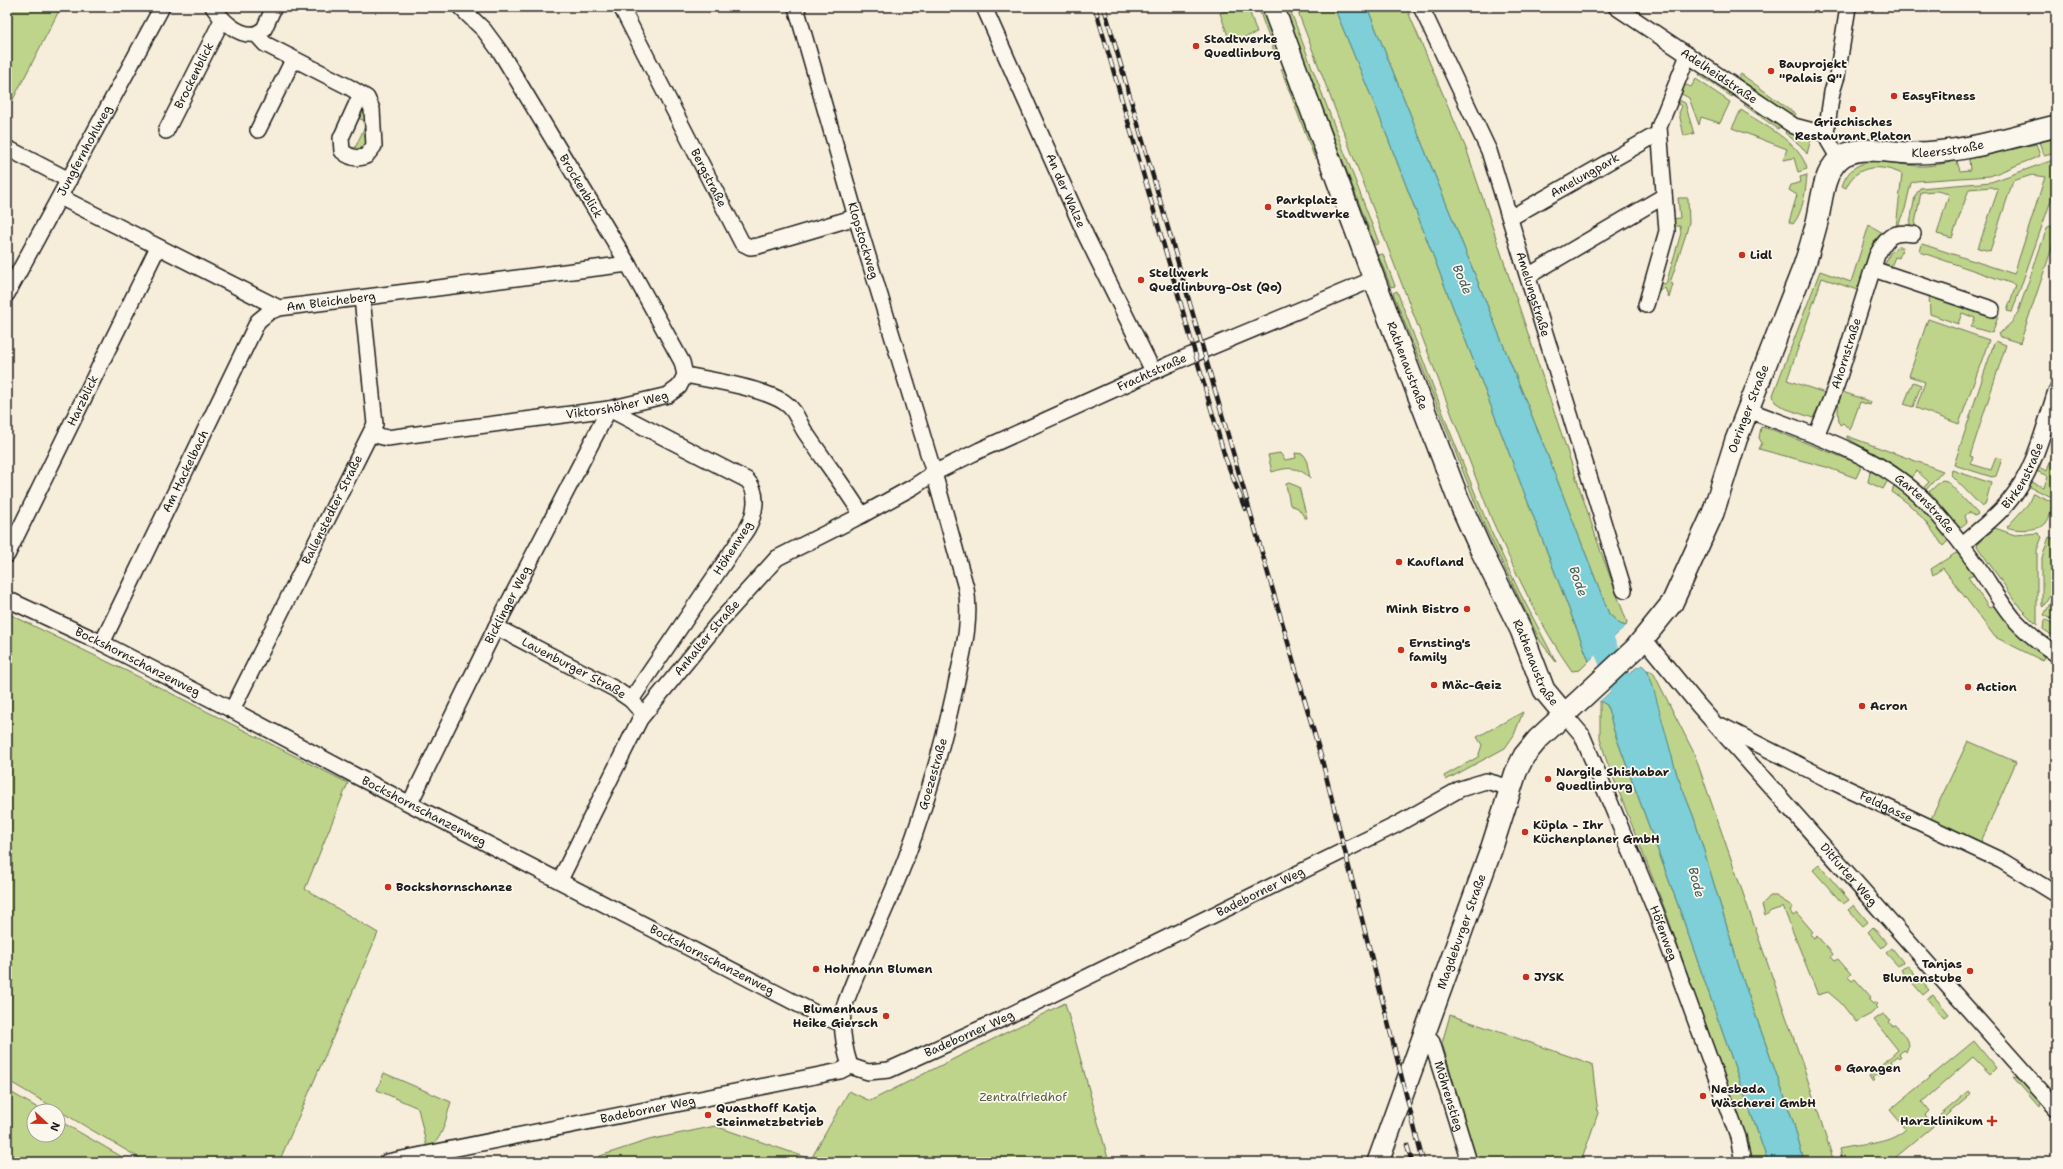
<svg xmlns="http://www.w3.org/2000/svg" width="2063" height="1169" font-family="'Shantell Sans',sans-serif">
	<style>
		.green { fill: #bed48b; stroke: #6d7854 }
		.water { fill: #7ecfd7; stroke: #57878c }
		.pier { fill: #f7eddb }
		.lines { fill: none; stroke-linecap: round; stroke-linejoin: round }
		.river { stroke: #7ecfd7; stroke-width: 24 }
		.minor-casing { stroke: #1c1c1c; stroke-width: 18 }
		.secondary-casing { stroke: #1c1c1c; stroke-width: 24 }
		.minor { stroke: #fbf7ec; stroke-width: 15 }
		.secondary { stroke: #fbf7ec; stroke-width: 21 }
		.rail-casing { stroke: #1c1c1c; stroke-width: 4.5 }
		.rail { stroke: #fbf7ec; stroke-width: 3; stroke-dasharray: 9; stroke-linecap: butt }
		.poi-dot { fill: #c8321e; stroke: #fbf7ec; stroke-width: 1.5 }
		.labels { text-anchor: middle; stroke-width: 3.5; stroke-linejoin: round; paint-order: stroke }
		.poi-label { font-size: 12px; font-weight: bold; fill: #1c1c1c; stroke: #fbf7ec; text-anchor: start }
		.street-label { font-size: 12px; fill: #1c1c1c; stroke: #fbf7ec }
		.park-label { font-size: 12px; fill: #555c43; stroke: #fbf7ec }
		.water-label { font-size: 13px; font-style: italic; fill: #3e5b5d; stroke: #fbf7ec }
	</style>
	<rect width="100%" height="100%" fill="#f7eddb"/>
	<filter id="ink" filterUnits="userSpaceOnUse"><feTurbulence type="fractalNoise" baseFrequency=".025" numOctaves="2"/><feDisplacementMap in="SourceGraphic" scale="8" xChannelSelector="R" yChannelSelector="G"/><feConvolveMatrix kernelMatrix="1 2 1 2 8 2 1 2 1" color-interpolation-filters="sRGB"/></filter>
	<g filter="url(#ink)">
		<!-- green -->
		<path class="green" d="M7,7H61L7,111Z
			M1239,7H1248L1257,33L1230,42L1220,13Z
			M1258,7H1263L1279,54L1276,57Z
			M1284,7H1289L1379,243L1375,245Z
			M1296,7H1334L1379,115L1589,661L1580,670L1572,671C1539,624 1516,573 1492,520Z
			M1367,7H1406L1467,151L1601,552L1627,622L1626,626L1620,624L1609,614L1542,441Z
			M1281,69H1286L1312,140L1315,159Z
			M1701,72L1734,93L1732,97L1699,75Z
			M1741,74L1796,114L1794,117L1738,78Z
			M1696,79L1730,102L1720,123L1701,117L1699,125L1689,98L1678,92L1681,83L1691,87Z
			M1675,98L1685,103L1694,134L1684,136L1679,113L1682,106L1673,102Z
			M1747,101L1781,125L1778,129L1744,105Z
			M359,110L367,111L368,146L358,152L344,145L355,148L367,122L356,117Z
			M1741,110C1762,124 1801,143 1807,169L1798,172L1794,158L1783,160L1787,149L1732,128Z
			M1787,129L1811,139L1807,154L1801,146L1785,133Z
			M2056,138V152L2044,155L2039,142Z
			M2036,144L2040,156L1990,176L1916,181L1911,183L1905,209L1897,227L1896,228L1902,174C1881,164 1856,164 1846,188L1842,186C1854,150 1889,164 1917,166C1930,167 1945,163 1957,161L1960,171L1970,170L1969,159Z
			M2056,159V186L2012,312L2007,311L2016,285L1920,252L1922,244L2014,274L2045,177L2032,175L2013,181L1990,251L1978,248L1998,190L1992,187L1969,189L1952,238L1937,234L1949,194L1937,191L1921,192L1914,229L1909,228L1915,196L1920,188L1991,182Z
			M1807,175C1806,189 1803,213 1793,224L1789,222L1797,195L1789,190L1791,185L1801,182L1800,177Z
			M1678,198H1688L1689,222L1686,234L1670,283L1673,284L1669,298L1665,288L1658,290V282L1666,284L1681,233L1680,226H1672L1671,219L1680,218Z
			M1869,225L1883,233L1873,254L1860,291L1822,278L1787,380L1825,393L1813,418L1784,408L1775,402L1773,395L1820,271L1851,282Z
			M2049,226L2056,228V236L2020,343L2001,337L1999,334L2012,322L2018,312L2047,228Z
			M1897,247H1903L1899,258L1895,257L1890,269L1884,266L1890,253Z
			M1383,254L1395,286L1391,287L1378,255Z
			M1397,291L1449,429L1488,525L1519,591L1556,662L1540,641L1484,525L1393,293Z
			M1929,293L1998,317L1992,333L1971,327L1975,318L1962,313L1958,324L1930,314Z
			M1928,319L1989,340L1959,424L1916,408L1925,382L1909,376Z
			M1996,341L2006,345L1970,456L1973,457L1971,464L1991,470L1996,457L2002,459L1996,476L1992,477L1954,465L1994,343Z
			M1913,382L1921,385L1913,407L1904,404Z
			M1843,392L1871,402L1870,405L1860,402L1850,430L1843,423L1840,425C1837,415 1837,399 1843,392Z
			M1761,427L1773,430L1862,465L1856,478L1826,467L1759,449L1762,443L1759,438Z
			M1847,436L1943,471L1924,492L1922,489L1929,482L1917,471L1910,478L1894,465L1847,438Z
			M2056,445V492L2054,498L2030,487L2031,482L2044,487L2048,476L2036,471L2038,467L2047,471Z
			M1280,453L1285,460L1296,458L1295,453L1303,454L1306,458L1310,478C1298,466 1287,467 1272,472L1268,455Z
			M1952,470L1991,483L1985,505L1982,507L1951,475Z
			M1870,471L1888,480L1883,489L1868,482Z
			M1942,480L1947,481L1978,514L1975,516L1969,512L1965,516L1967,522L1961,527L1957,526L1929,497V492Z
			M1289,483L1299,487L1307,518H1305L1298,508L1290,505L1286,484Z
			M1895,483L1914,498L1949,537L1947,542L1943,546C1929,525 1914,505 1892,492Z
			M2033,493L2053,502C2051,509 2050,518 2046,523C2041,531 2014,531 2007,527L2028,504Z
			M1995,528L2015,535L2038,533L2042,537L2037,550V625L2021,609L1977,546L1978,543Z
			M2049,537L2055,539L2056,542V586L2043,607L2042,606V558Z
			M1956,553L1961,555L1975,575L1968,577L1989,608L1996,605L2044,654L2043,661L1995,637L1943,568L1933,575L1931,569Z
			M2056,592V621L2044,615Z
			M7,613L139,677L348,783L305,889L378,933L279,1162H146L7,1080Z
			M2046,620L2056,625V638L2043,629L2044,621Z
			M1647,670L1653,672L1694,753L1803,1065L1834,1162H1804L1793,1121L1743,980L1694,818L1677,775Z
			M1600,701L1607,705L1614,731L1678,905L1768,1162H1749L1743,1135L1666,912L1606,759L1600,738Z
			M1523,712L1514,735L1505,748L1446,780L1444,776L1478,757L1482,745L1477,737Z
			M1968,741L2016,762L1980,844L1930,821Z
			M1819,865L1849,900L1843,904L1813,870Z
			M1770,896H1776L1792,906L1793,908L1790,911L1793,916L1797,913L1813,932L1810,934L1814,938L1817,936L1833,954L1831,957L1835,961L1838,959L1851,974L1848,977L1852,981L1855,979L1871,997L1869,1000L1873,1004L1876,1002L1877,1004L1875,1006L1877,1008L1871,1014L1856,1022L1841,1003L1828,992L1818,995L1783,907L1771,911L1765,916L1762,905Z
			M1854,905L1868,922L1863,926L1848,910Z
			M1873,927L1887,943L1882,948L1868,932Z
			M1892,948L1903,962L1898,966L1886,953Z
			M1907,965L1929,990L1923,995L1901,970Z
			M1933,995L1949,1014L1944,1018L1927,999Z
			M1065,1003L1109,1162H597L600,1156L649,1140L715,1126L811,1159L849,1091L870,1101Z
			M1883,1014L1891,1020L1889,1022L1892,1026L1895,1025C1902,1033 1912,1041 1906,1052L1904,1050L1899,1054L1901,1056L1899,1058L1897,1056L1891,1061L1893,1064L1879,1076L1877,1074L1872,1078L1874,1080L1872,1082L1869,1077L1898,1050L1874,1020Z
			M1450,1015L1592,1064L1598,1113L1581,1162H1477L1442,1043Z
			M1974,1041L1996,1068L1990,1074L1973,1057L1922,1102L1929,1111L1925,1115L1932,1122L1969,1091L1971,1093L1967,1098L1890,1162H1842L1839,1149C1862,1143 1887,1146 1906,1129L1890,1110Z
			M384,1073L451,1102C446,1117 443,1142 427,1148L418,1108L377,1090Z
			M2013,1077L2022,1079L2041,1100L2039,1107Z
			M7,1090L43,1111H34V1135H58V1120L131,1162H7Z"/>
		<!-- water -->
		<path class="water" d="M1334,7H1367L1542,441L1609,614L1620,624L1626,626L1589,661L1379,115Z
			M1642,665L1647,670L1652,683L1677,775L1694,818L1743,980L1793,1121L1804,1162H1768L1678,905L1614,731L1607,705L1600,701L1637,667Z"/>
		<!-- pier -->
		<path class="pier" d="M1626,626L1627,628L1591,663H1588Z
			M1641,664L1642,665L1636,667L1600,701L1599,699L1635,665Z"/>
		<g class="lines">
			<!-- river -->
			<path class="river" d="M1592,617L1633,713"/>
			<!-- minor casing -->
			<g class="minor-casing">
				<g id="minor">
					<path d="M213,7C222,20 238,37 256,34L265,44L349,87L367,98L372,109L374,146L366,156C357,160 349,157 342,151L341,138L361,94"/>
					<path id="s1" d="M621,7L742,243L750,247L758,246L856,217"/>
					<path id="s2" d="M796,7L856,217L934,473L966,588C972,622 962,656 955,689C942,748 926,805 905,861C886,910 862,957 844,1007C840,1026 844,1047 850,1066"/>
					<path id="s3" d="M984,7L1086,236L1153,371"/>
					<path id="s4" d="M1421,7L1489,151L1624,590"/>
					<path id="s5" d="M1616,7L1794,126L1813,131L1826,133"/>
					<path d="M256,34L264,29L274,7"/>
					<path d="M258,130L293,60"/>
					<path id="s6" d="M166,131L222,20"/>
					<path d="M7,148L69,180"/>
					<path d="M1839,159L1829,142L1826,133L1832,92L1837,76L1848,7"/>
					<path id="s7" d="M60,197L279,308L628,264"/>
					<path id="s8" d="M1510,218L1659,133"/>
					<path d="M1873,269L1992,309"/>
					<path d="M1528,276L1664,196"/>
					<path id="s9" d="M7,294L162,7"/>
					<path d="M1646,305L1667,231L1659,127L1688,55"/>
					<path d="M685,375C712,380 761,388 784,402C796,410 798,421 805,432C824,460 844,486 862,515"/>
					<path id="s10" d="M1748,410C1812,435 1883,455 1931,507C1951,529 1968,552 1985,577C1994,591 2003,606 2014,619C2026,632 2041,644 2056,654"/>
					<path id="s11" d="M371,434L387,438L609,409L668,395L679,387L685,375L682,362L628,264L501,53L484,30L460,7"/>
					<path id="s12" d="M1816,436L1836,386L1877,255C1887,237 1891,231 1913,234"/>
					<path id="s13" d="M1963,544C1978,530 1997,517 2010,500C2035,469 2044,428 2056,391"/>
					<path id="s14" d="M7,555L158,247"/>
					<path id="s15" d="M7,599L102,643L232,710L356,776L817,1014L842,1024"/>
					<path id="s16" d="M496,627L615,689L631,700L637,707"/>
					<path id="s17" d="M1644,639L1699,706L2056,1108"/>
					<path id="s18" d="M102,643L258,321L269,312L279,308"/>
					<path id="s19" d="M232,710L375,424L362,298"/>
					<path id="s20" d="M1564,714L1582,735L1656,912L1738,1137L1743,1162"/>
					<path id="s21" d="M1722,726L1829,780L2002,861L2056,894"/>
					<path id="s22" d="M410,803L496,627L609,409L747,480C760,493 755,515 747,529L631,700"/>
					<path id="s23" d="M560,880L640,719L719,622L777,558L862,515L913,487L934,473L980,450L1170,364L1374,279"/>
					<path id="s24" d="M1424,1034L1432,1042L1469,1162"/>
					<path id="s25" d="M850,1066L868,1072L889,1070L1002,1019L1396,825L1460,789L1486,781L1511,788"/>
					<path id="s26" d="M387,1162L840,1071L850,1066"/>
				</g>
			</g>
			<!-- secondary casing -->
			<g class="secondary-casing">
				<g id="secondary">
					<path id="s27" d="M1273,7L1374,279L1459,501L1481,550L1521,630L1544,690L1564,714"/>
					<path id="s28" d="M1378,1162L1491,850L1516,772L1524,756L1538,739L1635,649L1672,603L1713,513L1736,440L1804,266C1809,252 1813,237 1817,222C1822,202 1822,176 1838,160C1855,143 1889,153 1909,153C1959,154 2008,138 2056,126"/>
				</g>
			</g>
			<!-- minor -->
			<use href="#minor" class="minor"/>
			<!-- secondary -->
			<use href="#secondary" class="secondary"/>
			<!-- rail casing -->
			<g class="rail-casing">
				<path id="rail" d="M1095,7L1225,457L1245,509
					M1104,7L1322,760L1423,1162
					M1407,1145L1412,1162"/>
			</g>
			<!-- rail -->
			<use href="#rail" class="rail"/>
		</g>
	</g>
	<!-- markers -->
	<g class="poi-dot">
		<circle cx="1196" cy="46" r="4"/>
		<circle cx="1771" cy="71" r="4"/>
		<circle cx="1894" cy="96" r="4"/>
		<circle cx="1853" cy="109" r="4"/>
		<circle cx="1268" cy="207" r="4"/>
		<circle cx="1742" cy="255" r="4"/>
		<circle cx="1141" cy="280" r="4"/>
		<circle cx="1399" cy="562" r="4"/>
		<circle cx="1467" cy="609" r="4"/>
		<circle cx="1401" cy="650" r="4"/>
		<circle cx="1434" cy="685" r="4"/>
		<circle cx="1968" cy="687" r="4"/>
		<circle cx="1862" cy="706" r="4"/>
		<circle cx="1548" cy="779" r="4"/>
		<circle cx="1525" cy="832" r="4"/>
		<circle cx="388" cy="887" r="4"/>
		<circle cx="816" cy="969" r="4"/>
		<circle cx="1970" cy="971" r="4"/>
		<circle cx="1526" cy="977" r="4"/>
		<circle cx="886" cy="1016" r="4"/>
		<circle cx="1838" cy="1068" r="4"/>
		<circle cx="1703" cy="1096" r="4"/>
		<circle cx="708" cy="1115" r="4"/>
		<path d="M1990 1115h4v4h4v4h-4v4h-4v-4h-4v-4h4z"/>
	</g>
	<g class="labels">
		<!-- poi labels -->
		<g class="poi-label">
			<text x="1204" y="43">Stadtwerke<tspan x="1204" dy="14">Quedlinburg</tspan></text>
			<text x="1779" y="68">Bauprojekt<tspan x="1779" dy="14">"Palais Q"</tspan></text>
			<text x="1902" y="100">EasyFitness</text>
			<text x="1853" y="126" text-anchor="middle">Griechisches<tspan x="1853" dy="14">Restaurant Platon</tspan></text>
			<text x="1276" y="204">Parkplatz<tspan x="1276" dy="14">Stadtwerke</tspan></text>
			<text x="1750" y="259">Lidl</text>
			<text x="1149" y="277">Stellwerk<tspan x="1149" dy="14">Quedlinburg-Ost (Qo)</tspan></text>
			<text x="1407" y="566">Kaufland</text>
			<text x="1459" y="613" text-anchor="end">Minh Bistro</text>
			<text x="1409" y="647">Ernsting's<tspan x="1409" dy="14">family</tspan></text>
			<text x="1442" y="689">Mäc-Geiz</text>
			<text x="1976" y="691">Action</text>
			<text x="1870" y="710">Acron</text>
			<text x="1556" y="776">Nargile Shishabar<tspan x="1556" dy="14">Quedlinburg</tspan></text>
			<text x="1533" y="829">Küpla - Ihr<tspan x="1533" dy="14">Küchenplaner GmbH</tspan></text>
			<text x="396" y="891">Bockshornschanze</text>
			<text x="1962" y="968" text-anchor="end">Tanjas<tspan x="1962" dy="14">Blumenstube</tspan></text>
			<text x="824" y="973">Hohmann Blumen</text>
			<text x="1534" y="981">JYSK</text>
			<text x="878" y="1013" text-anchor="end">Blumenhaus<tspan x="878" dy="14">Heike Giersch</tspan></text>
			<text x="1846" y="1072">Garagen</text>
			<text x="1711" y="1093">Nesbeda<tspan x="1711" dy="14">Wäscherei GmbH</tspan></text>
			<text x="716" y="1112">Quasthoff Katja<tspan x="716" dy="14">Steinmetzbetrieb</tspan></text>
			<text x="1983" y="1125" text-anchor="end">Harzklinikum</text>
		</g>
		<!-- street labels -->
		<g class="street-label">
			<text dy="4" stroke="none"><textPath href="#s5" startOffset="124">Adelheidstraße</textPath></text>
			<text dy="4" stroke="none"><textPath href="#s6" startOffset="62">Brockenblick</textPath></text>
			<text dy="4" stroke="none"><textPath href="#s28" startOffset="1232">Kleersstraße</textPath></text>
			<text dy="4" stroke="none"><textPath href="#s9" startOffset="163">Jungfernhohlweg</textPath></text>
			<text dy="4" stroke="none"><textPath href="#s8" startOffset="86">Amelungpark</textPath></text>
			<text dy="4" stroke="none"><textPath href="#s1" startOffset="192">Bergstraße</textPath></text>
			<text transform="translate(581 186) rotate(59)" y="4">Brockenblick</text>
			<text dy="4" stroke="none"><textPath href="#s3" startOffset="201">An der Walze</textPath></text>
			<text dy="4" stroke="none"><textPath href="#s2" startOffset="243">Klopstockweg</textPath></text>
			<text dy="4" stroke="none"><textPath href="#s4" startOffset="309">Amelungstraße</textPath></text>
			<text dy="4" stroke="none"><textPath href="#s7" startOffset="298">Am Bleicheberg</textPath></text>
			<text dy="4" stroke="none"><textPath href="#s12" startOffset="88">Ahornstraße</textPath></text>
			<text dy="4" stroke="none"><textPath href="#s27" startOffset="383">Rathenaustraße</textPath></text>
			<text dy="4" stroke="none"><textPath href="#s23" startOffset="810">Frachtstraße</textPath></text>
			<text dy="4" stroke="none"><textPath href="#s14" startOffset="172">Harzblick</textPath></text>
			<text dy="4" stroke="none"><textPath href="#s11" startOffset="249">Viktorshöher Weg</textPath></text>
			<text dy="4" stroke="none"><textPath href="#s28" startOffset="854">Oeringer Straße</textPath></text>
			<text dy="4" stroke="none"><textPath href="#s18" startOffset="191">Am Hackelbach</textPath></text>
			<text dy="4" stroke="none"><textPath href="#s13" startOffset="92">Birkenstraße</textPath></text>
			<text dy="4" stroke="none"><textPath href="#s10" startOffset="202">Gartenstraße</textPath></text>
			<text dy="4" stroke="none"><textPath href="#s19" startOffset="224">Ballenstedter Straße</textPath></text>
			<text transform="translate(733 548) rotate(-57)" y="4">Höhenweg</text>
			<text dy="4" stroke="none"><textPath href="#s22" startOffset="221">Bicklinger Weg</textPath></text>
			<text dy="4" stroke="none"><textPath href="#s23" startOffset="285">Anhalter Straße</textPath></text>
			<text dy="4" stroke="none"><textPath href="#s15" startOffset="145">Bockshornschanzenweg</textPath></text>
			<text dy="4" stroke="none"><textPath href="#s27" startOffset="707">Rathenaustraße</textPath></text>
			<text dy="4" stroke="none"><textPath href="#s16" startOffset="88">Lauenburger Straße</textPath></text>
			<text transform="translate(933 774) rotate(-74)" y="4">Goezestraße</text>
			<text dy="4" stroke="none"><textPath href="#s21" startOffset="183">Feldgasse</textPath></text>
			<text dy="4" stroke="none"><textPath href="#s15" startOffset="468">Bockshornschanzenweg</textPath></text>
			<text dy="4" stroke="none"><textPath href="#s17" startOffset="312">Ditfurter Weg</textPath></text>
			<text dy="4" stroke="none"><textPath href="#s25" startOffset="452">Badeborner Weg</textPath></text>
			<text dy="4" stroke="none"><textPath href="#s28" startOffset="245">Magdeburger Straße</textPath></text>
			<text dy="4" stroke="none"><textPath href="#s20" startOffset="242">Höfenweg</textPath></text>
			<text dy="4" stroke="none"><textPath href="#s15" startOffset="792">Bockshornschanzenweg</textPath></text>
			<text dy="4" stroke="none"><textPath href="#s25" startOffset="128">Badeborner Weg</textPath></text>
			<text dy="4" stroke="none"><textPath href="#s24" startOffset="68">Möhrenstieg</textPath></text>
			<text dy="4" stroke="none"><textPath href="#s26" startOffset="266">Badeborner Weg</textPath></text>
		</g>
		<!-- park labels -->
		<g class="park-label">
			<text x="1023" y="1101">Zentralfriedhof</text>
		</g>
		<!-- water labels -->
		<g class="water-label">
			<text transform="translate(1463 279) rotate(67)" y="5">Bode</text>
			<text transform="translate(1579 581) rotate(70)" y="5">Bode</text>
			<text transform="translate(1697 882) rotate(75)" y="5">Bode</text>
		</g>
	</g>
	<!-- margin -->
	<rect width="2063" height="1169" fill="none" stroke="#fbf7ec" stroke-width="24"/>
	<rect x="12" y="12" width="2039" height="1145" fill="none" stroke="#1c1c1c" stroke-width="1.5" filter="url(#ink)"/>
	<!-- north arrow -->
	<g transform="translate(46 1123) rotate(112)"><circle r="19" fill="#fbf7ec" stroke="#a29f99"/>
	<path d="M0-3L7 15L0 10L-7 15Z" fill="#c8321e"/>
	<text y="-6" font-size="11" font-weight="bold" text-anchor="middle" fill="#1c1c1c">N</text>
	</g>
</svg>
